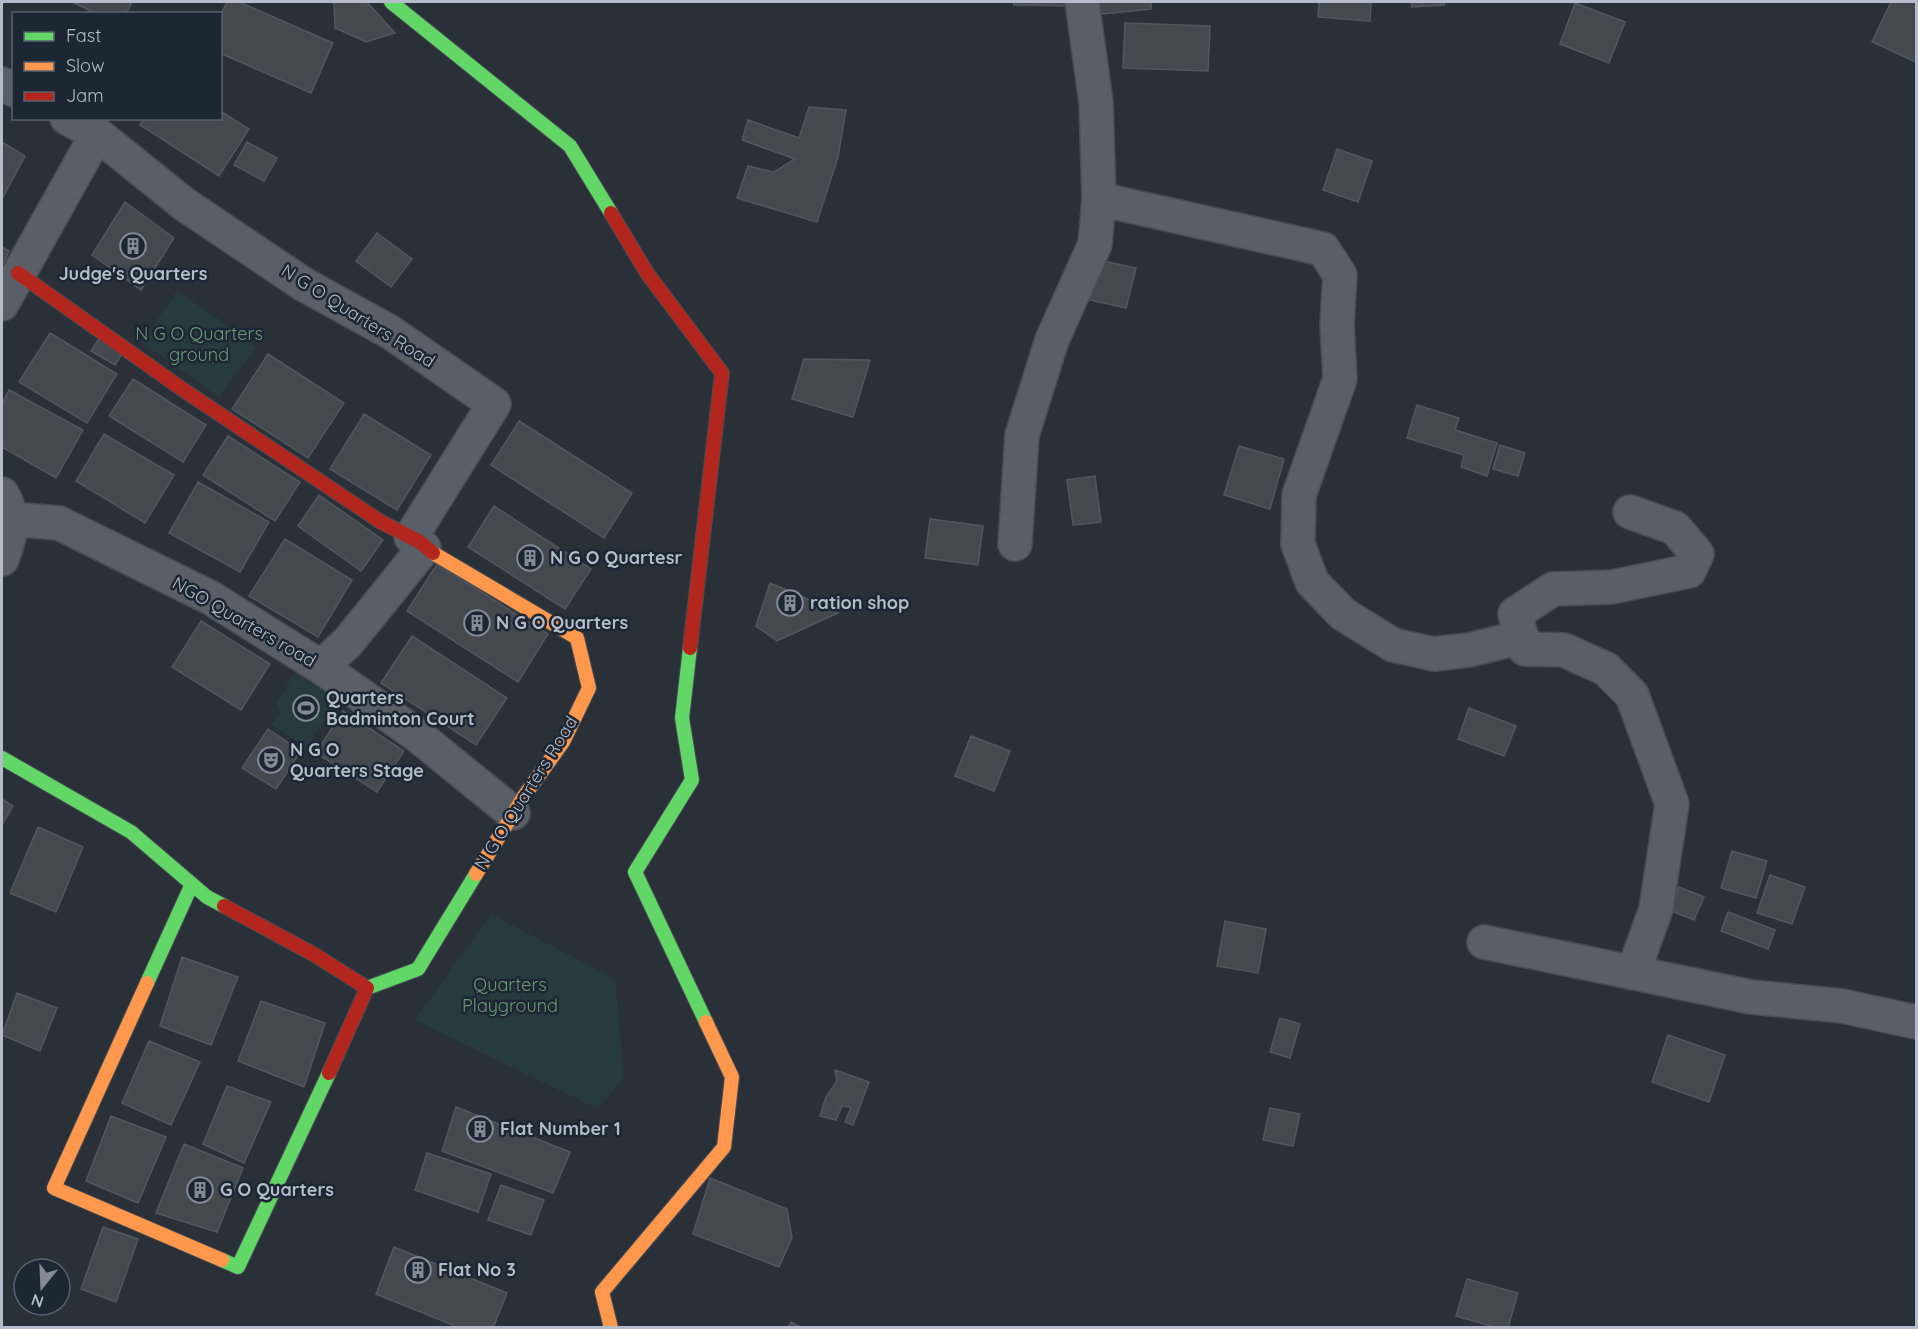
<svg xmlns="http://www.w3.org/2000/svg" width="1918" height="1329" font-family="Quicksand,sans-serif">
	<style>
		.green { fill: #273a3e }
		.building { fill: #444950; stroke: #52575f; stroke-width: 1.5 }
		.lines { fill: none; stroke-linecap: round; stroke-linejoin: round }
		.street-casing { stroke: #484c53; stroke-width: 36 }
		.fast-casing { stroke: #484c53; stroke-width: 16 }
		.slow-casing { stroke: #484c53; stroke-width: 16 }
		.jam-casing { stroke: #484c53; stroke-width: 16 }
		.street { stroke: #5a5e66; stroke-width: 33 }
		.fast { stroke: #63d668; stroke-width: 14 }
		.slow { stroke: #ff974d; stroke-width: 14 }
		.jam { stroke: #b3261e; stroke-width: 14 }
		.labels { text-anchor: middle; stroke-width: 5; stroke-linejoin: round; paint-order: stroke }
		.poi-label { font-size: 18px; font-weight: bold; fill: #b4bcc9; stroke: #1d2633; text-anchor: start }
		.street-label { font-size: 18px; fill: #b4bcc9; stroke: #1d2633 }
		.park-label { font-size: 18px; fill: #6b9a76; stroke: #1d2633 }
	</style>
	<rect width="100%" height="100%" fill="#2a3038"/>
	<!-- green -->
	<path class="green" d="M178,291L256,347L219,397L141,342Z
		M296,671L339,699L307,747L271,725L281,714L276,703Z
		M491,914L615,979L624,1077L598,1109L415,1020Z"/>
	<!-- building -->
	<path class="building" d="M72,2H132L126,14H97Z
		M227,2H239L333,43L311,93L220,53V16Z
		M334,2H367L395,33L366,42L335,28Z
		M1013,2H1072L1073,6L1014,5Z
		M1093,2H1151V9L1093,15Z
		M1319,2H1371L1370,21L1318,17Z
		M1411,2H1444V5L1412,7Z
		M1891,2H1916V62L1872,42Z
		M1575,3L1625,22L1609,63L1560,44Z
		M1125,23L1210,26L1208,71L1123,68Z
		M809,107L846,110L838,157L817,222L737,198L748,166L774,172L795,159L742,140L748,120L799,138Z
		M220,111L249,129L219,176L140,125L144,118H220Z
		M2,142L25,156L2,199Z
		M247,142L277,158L264,181L234,165Z
		M1337,149L1372,161L1358,202L1323,190Z
		M125,202L174,238L141,290L92,255Z
		M377,233L412,259L391,287L356,261Z
		M2,247L9,251L2,266Z
		M1099,260L1136,268L1126,308L1090,300Z
		M50,333L117,374L87,423L19,382Z
		M100,337L124,351L115,365L91,351Z
		M268,354L344,403L308,458L232,409Z
		M804,359L870,360L853,417L792,399Z
		M133,379L206,425L183,462L109,416Z
		M9,390L83,430L56,478L2,447V404Z
		M1417,405L1459,418L1455,430L1497,443L1487,476L1461,467L1464,455L1407,438Z
		M364,414L431,455L397,510L330,469Z
		M519,421L632,493L604,538L491,465Z
		M104,434L174,475L145,523L76,481Z
		M228,436L300,482L275,521L203,475Z
		M1500,445L1525,453L1518,476L1493,469Z
		M1239,446L1284,459L1270,509L1224,495Z
		M1095,476L1101,522L1073,525L1067,480Z
		M198,482L269,522L240,572L169,533Z
		M319,495L383,540L361,571L298,526Z
		M494,506L591,569L565,609L468,547Z
		M930,519L983,526L978,565L925,558Z
		M285,539L352,580L318,637L249,596Z
		M437,564L548,634L518,682L407,611Z
		M770,583L794,593L838,613L777,641L756,626Z
		M201,621L270,664L241,710L172,667Z
		M412,636L507,698L476,745L381,683Z
		M1469,708L1516,726L1504,756L1458,739Z
		M343,711L404,751L377,792L316,753Z
		M268,729L301,751L276,789L242,768Z
		M971,736L1010,751L994,791L955,776Z
		M2,799L13,806L2,825Z
		M38,827L83,847L56,912L10,893Z
		M1732,851L1767,861L1756,898L1721,888Z
		M1770,875L1805,887L1792,924L1757,913Z
		M1679,887L1704,897L1694,920L1669,910Z
		M1728,912L1775,930L1768,949L1721,931Z
		M1225,921L1266,929L1258,973L1217,966Z
		M182,957L238,977L211,1045L160,1026Z
		M17,993L57,1008L40,1051L2,1035Z
		M261,1001L325,1023L304,1087L238,1061Z
		M1280,1018L1300,1024L1290,1058L1270,1052Z
		M1668,1035L1725,1055L1709,1102L1652,1082Z
		M149,1041L200,1062L171,1125L122,1103Z
		M835,1070L869,1082L853,1125L845,1122L851,1107L842,1106L836,1120L820,1116L826,1097L837,1081Z
		M227,1086L271,1102L244,1163L203,1144Z
		M456,1107L570,1152L553,1193L442,1151Z
		M1270,1108L1300,1114L1293,1146L1263,1140Z
		M111,1116L166,1137L138,1203L86,1181Z
		M184,1144L243,1168L217,1232L156,1213Z
		M427,1153L491,1174L478,1212L415,1190Z
		M710,1178L787,1209L792,1238L779,1267L693,1234Z
		M501,1185L544,1200L531,1235L488,1220Z
		M103,1227L138,1239L116,1302L81,1289Z
		M394,1247L507,1293L493,1328H460L376,1294Z
		M1467,1279L1518,1293L1508,1328H1497L1456,1316Z
		M791,1322L802,1328H788Z"/>
	<g class="lines">
		<!-- street casing -->
		<g class="street-casing">
			<path id="street" d="M2,84L14,90
				M97,134L184,204L303,284L390,332L494,404L411,537
				M1099,199L1323,249L1340,275L1337,324L1340,379L1299,495L1298,544L1312,582L1343,614L1393,645L1434,654L1469,650L1522,637
				M2,304L97,134L67,118
				M2,494C16,517 11,535 2,559
				M1630,512L1675,528L1697,554L1689,571L1612,587L1553,589L1515,614L1525,649L1564,650L1606,669L1632,695L1672,804L1656,909L1633,973
				M11,519L59,523L211,598L321,667L417,735L513,813
				M1015,544L1022,435L1052,340L1095,244L1099,199L1096,102L1082,2
				M321,667L348,642L424,548
				M1484,942L1751,997L1842,1006L1916,1022"/>
		</g>
		<!-- fast casing -->
		<g class="fast-casing">
			<path id="fast" d="M391,2L570,146L611,213
				M690,648L682,718L692,780L635,872L706,1022
				M2,758L131,832L207,897L224,906
				M147,983L192,884
				M367,988L418,969L476,874
				M222,1260L238,1267L329,1073"/>
		</g>
		<!-- slow casing -->
		<g class="slow-casing">
			<path id="slow" d="M433,553L577,638L589,688L563,742L524,796L476,874
				M147,983L54,1188L222,1260
				M611,1328L602,1292L724,1147L732,1077L706,1022"/>
		</g>
		<!-- jam casing -->
		<g class="jam-casing">
			<path id="jam" d="M611,213L647,273L722,373L690,648
				M18,273L182,389L381,522L420,542L433,553
				M224,906L315,955L367,988L329,1073"/>
		</g>
		<!-- street -->
		<use href="#street" class="street"/>
		<!-- fast -->
		<use href="#fast" class="fast"/>
		<!-- slow -->
		<use href="#slow" class="slow"/>
		<!-- jam -->
		<use href="#jam" class="jam"/>
	</g>
	<!-- icons -->
	<defs>
		<g id="building-ring" transform="scale(1.35)"><circle r="9.5" fill="#1d2633" stroke="#848b96" stroke-width="1.5"/><path d="M-4-6H4V6H1V3H-1V6H-4ZM-2.5-4.3h1.7v1.8h-1.7ZM.8-4.3h1.7v1.8H.8ZM-2.5-1h1.7V.8h-1.7ZM.8-1h1.7V.8H.8Z" fill="#848b96"/></g>
		<g id="stadium-ring" transform="scale(1.35)"><circle r="9.5" fill="#1d2633" stroke="#848b96" stroke-width="1.5"/><path d="M0-5a6.5 5 0 1 0 0 10a6.5 5 0 1 0 0-10ZM-3.5-1.8h7v3.6h-7Z" fill="#848b96"/></g>
		<g id="theatre-ring" transform="scale(1.35)"><circle r="9.5" fill="#1d2633" stroke="#848b96" stroke-width="1.5"/><path d="M-5-5.5Q0-4 5-5.5V0Q5 5 0 6Q-5 5-5 0ZM-3.3-2.5H-1v1.5H-3.3ZM1-2.5H3.3v1.5H1ZM-2.8 1Q0 5.5 2.8 1Z" fill="#848b96"/></g>
	</defs>
	<g fill-rule="evenodd">
		<use href="#building-ring" x="133" y="246"/>
		<use href="#building-ring" x="530" y="558"/>
		<use href="#building-ring" x="790" y="603"/>
		<use href="#building-ring" x="477" y="623"/>
		<use href="#stadium-ring" x="306" y="708"/>
		<use href="#theatre-ring" x="271" y="760"/>
		<use href="#building-ring" x="480" y="1129"/>
		<use href="#building-ring" x="200" y="1190"/>
		<use href="#building-ring" x="418" y="1270"/>
	</g>
	<g class="labels">
		<!-- poi labels -->
		<g class="poi-label">
			<text x="133" y="280" text-anchor="middle">Judge's Quarters</text>
			<text x="550" y="564">N G O Quartesr</text>
			<text x="810" y="609">ration shop</text>
			<text x="496" y="629">N G O Quarters</text>
			<text x="326" y="704">Quarters<tspan x="326" dy="21">Badminton Court</tspan></text>
			<text x="290" y="756">N G O<tspan x="290" dy="21">Quarters Stage</tspan></text>
			<text x="500" y="1135">Flat Number 1</text>
			<text x="220" y="1196">G O Quarters</text>
			<text x="438" y="1276">Flat No 3</text>
		</g>
		<!-- street labels -->
		<g class="street-label">
			<text transform="translate(358 316) rotate(32)" y="6">N G O Quarters Road</text>
			<text transform="translate(244 622) rotate(30)" y="6">NGO Quarters road</text>
			<text transform="translate(526 793) rotate(-58)" y="6">N G O Quarters Road</text>
		</g>
		<!-- park labels -->
		<g class="park-label">
			<text x="199" y="340">N G O Quarters<tspan x="199" dy="21">ground</tspan></text>
			<text x="510" y="991">Quarters<tspan x="510" dy="21">Playground</tspan></text>
		</g>
	</g>
	<!-- border -->
	<rect width="1918" height="1329" fill="none" stroke="#b4bcc9" stroke-width="6"/>
	<!-- legend -->
	<rect x="12" y="12" width="210" height="108" fill="#1d2633" stroke="#59626f" stroke-width="1.5"/>
	<rect x="24" y="32" width="30" height="9" fill="#63d668" stroke="#59626f" stroke-width="1.5"/>
	<text x="66" y="42" font-size="18" fill="#b4bcc9">Fast</text>
	<rect x="24" y="62" width="30" height="9" fill="#ff974d" stroke="#59626f" stroke-width="1.5"/>
	<text x="66" y="72" font-size="18" fill="#b4bcc9">Slow</text>
	<rect x="24" y="92" width="30" height="9" fill="#b3261e" stroke="#59626f" stroke-width="1.5"/>
	<text x="66" y="102" font-size="18" fill="#b4bcc9">Jam</text>
	<!-- north arrow -->
	<g transform="translate(42 1287) rotate(198)"><circle r="28" fill="#1d2633" stroke="#59626f" stroke-width="1.5"/>
	<path d="M0-4.5L10 22L0 15L-10 22Z" fill="#848b96"/>
	<text y="-9" font-size="16" font-weight="bold" text-anchor="middle" fill="#b4bcc9">N</text>
	</g>
</svg>
